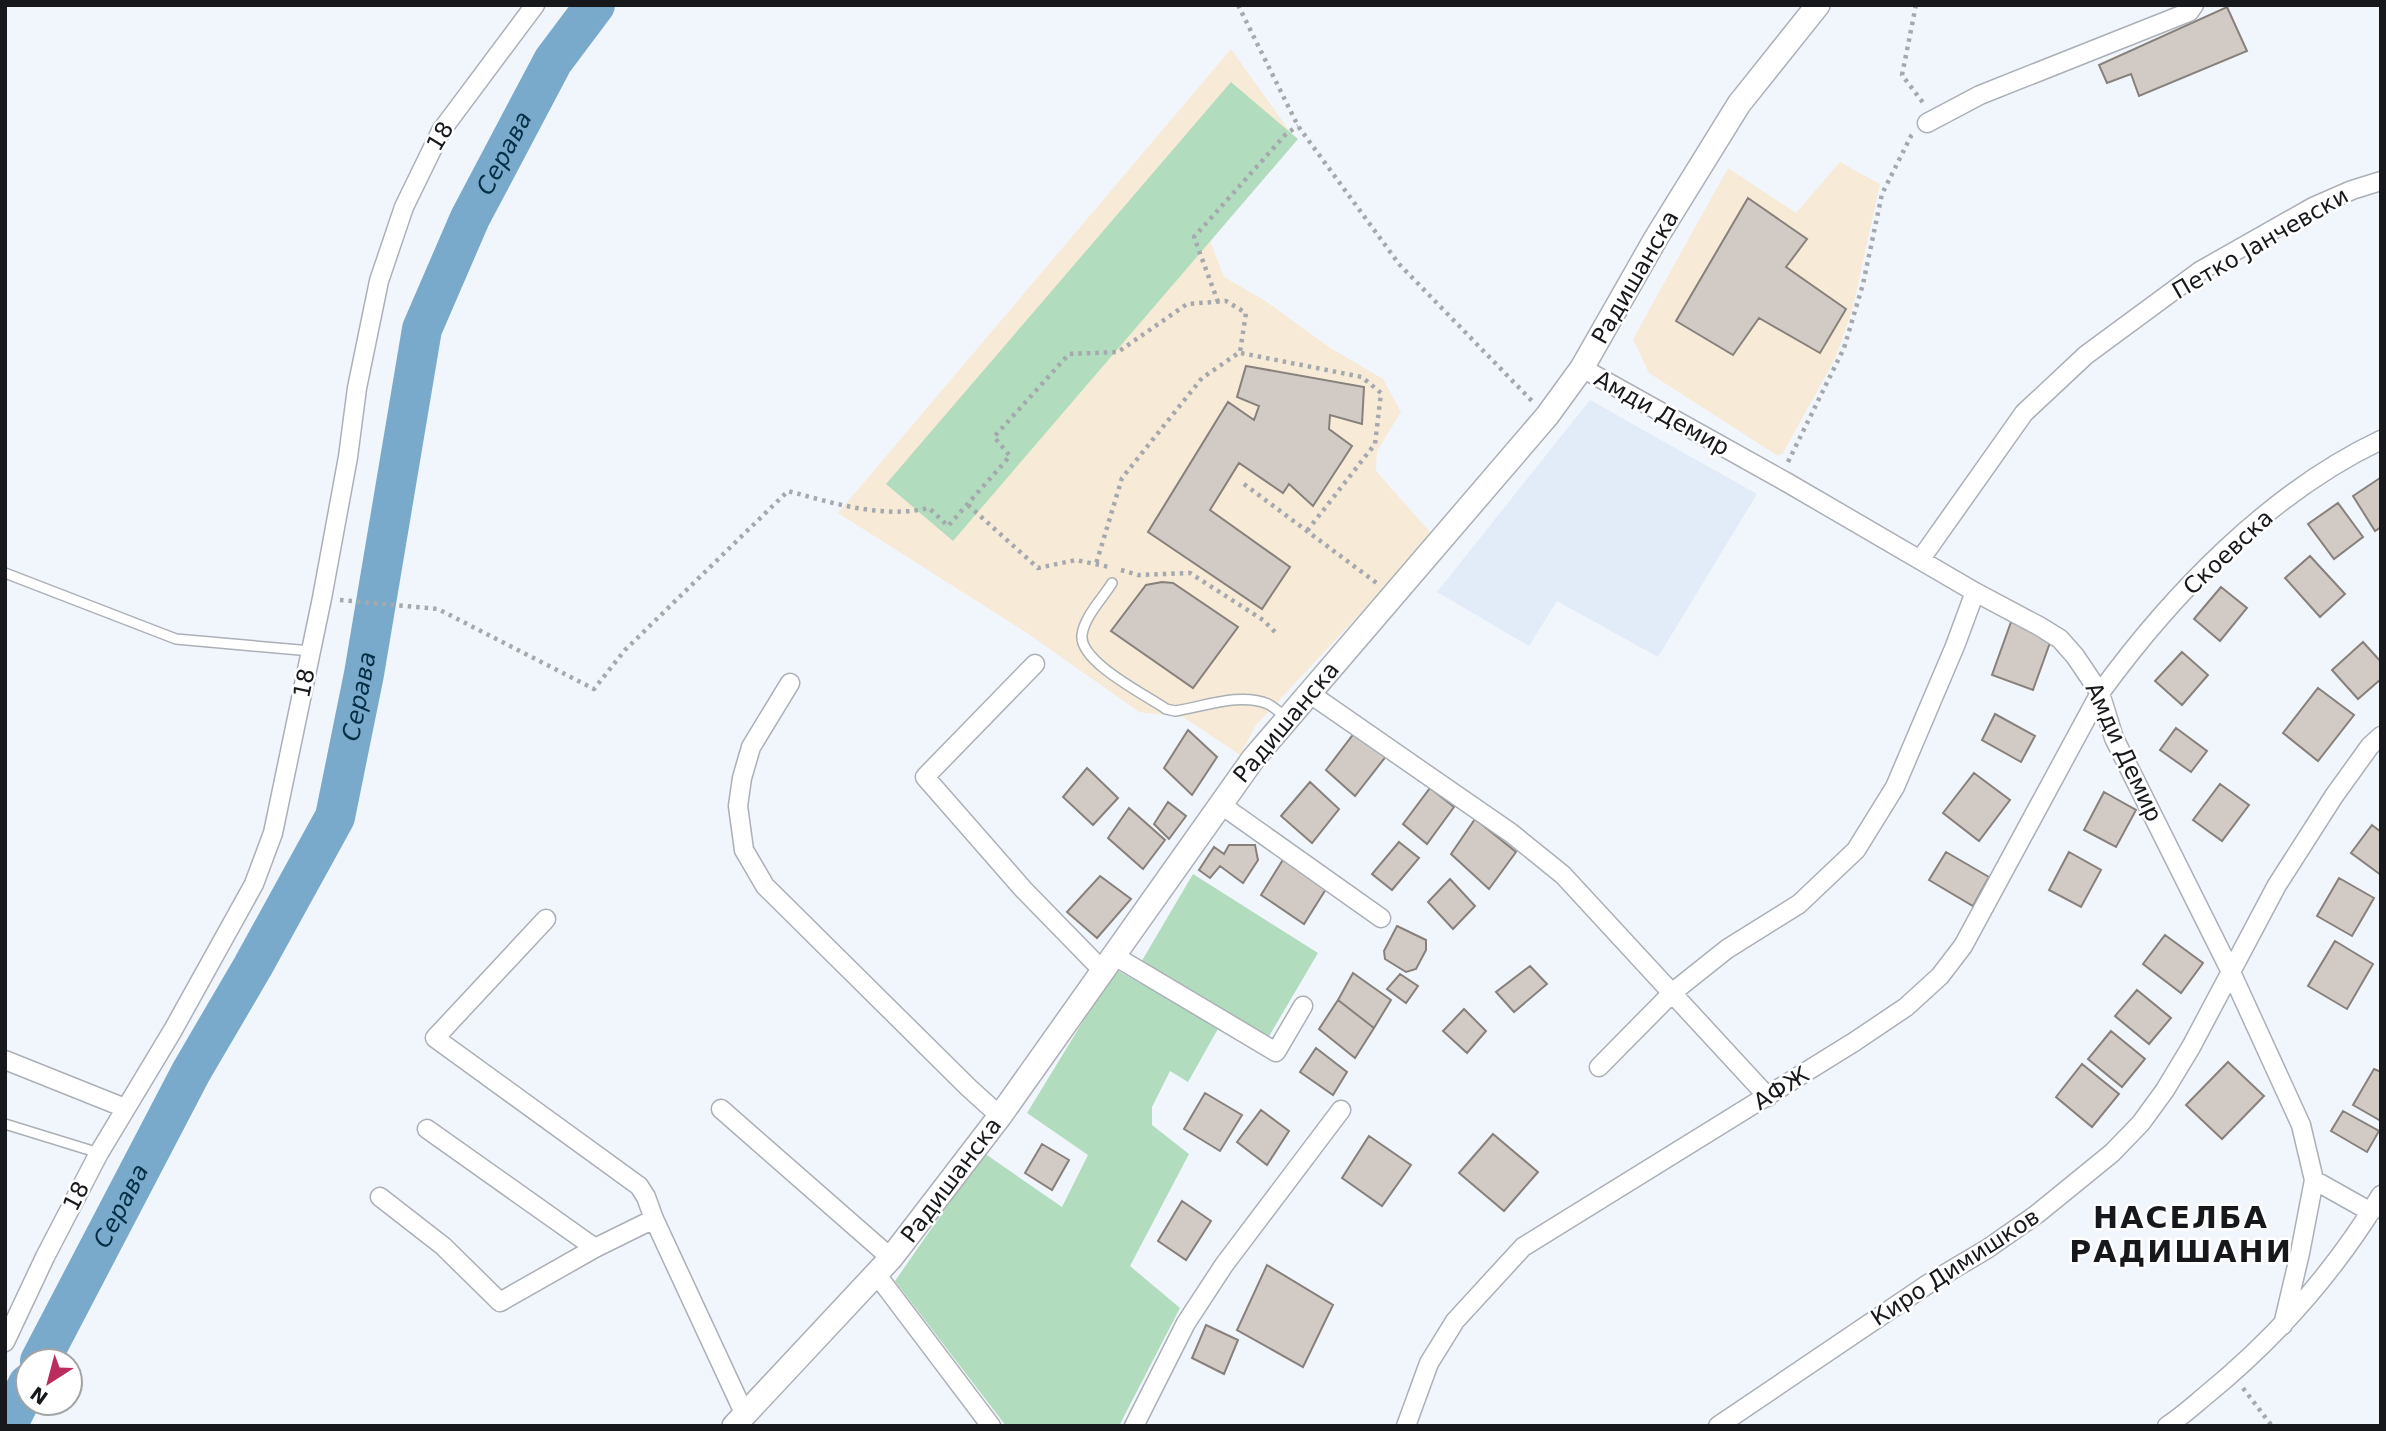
<svg xmlns="http://www.w3.org/2000/svg" width="2386" height="1431" font-family="'DejaVu Sans',sans-serif">
	<style>
		.built { fill: #e2ebf8 }
		.education { fill: #f7ead6 }
		.green { fill: #b2dcbe }
		.lines { fill: none; stroke-linecap: round; stroke-linejoin: round }
		.river { stroke: #7aaacb; stroke-width: 40 }
		.building { fill: #d2cac5; stroke: #87807b; stroke-width: 2 }
		.service-casing { stroke: #abb0b7; stroke-width: 12 }
		.minor-casing { stroke: #abb0b7; stroke-width: 21 }
		.tertiary-casing { stroke: #abb0b7; stroke-width: 26 }
		.path { stroke: #a5a9ae; stroke-width: 4.5; stroke-dasharray: 3.5 5; stroke-linecap: butt }
		.service { stroke: #fff; stroke-width: 9 }
		.minor { stroke: #fff; stroke-width: 18 }
		.tertiary { stroke: #fff; stroke-width: 23 }
		.labels { text-anchor: middle; stroke-width: 5; stroke-linejoin: round; paint-order: stroke }
		.street-label { font-size: 23px; fill: #17181b; stroke: #fff }
		.water-label { font-size: 24px; font-style: italic; fill: #042e45; stroke: #fff }
		.district-label { font-size: 30px; font-weight: bold; letter-spacing: 2px; fill: #17181b; stroke: #fff }
	</style>
	<rect width="100%" height="100%" fill="#f1f6fd"/>
	<!-- built -->
	<path class="built" d="M1590,400L1757,494L1658,657L1557,601L1529,646L1437,592Z"/>
	<!-- education -->
	<path class="education" d="M1231,49L1296,140L1210,241L1224,277L1264,300L1329,347L1383,379L1401,412L1377,451L1376,471L1430,532L1412,558L1256,725L1240,755L1183,717L1139,712L1027,633L838,513Z
		M1840,162L1880,184L1853,307L1836,357L1783,453L1778,456L1649,373L1633,339L1728,168L1796,213Z"/>
	<!-- green -->
	<path class="green" d="M1231,82L1298,139L953,541L886,484Z
		M1193,874L1318,953L1268,1038L1140,964Z
		M1115,969L1219,1027L1188,1082L1170,1071L1152,1107V1125L1189,1154L1130,1266L1180,1308L1119,1426H1006L895,1281L984,1153L1062,1207L1088,1155L1027,1113Z"/>
	<g class="lines">
		<!-- river -->
		<g class="river">
			<path id="s1" d="M40,1361L191,1072L253,966L335,817L364,674L422,329L470,218L553,61L595,5"/>
			<path d="M7,1426L28,1384"/>
		</g>
	</g>
	<!-- building -->
	<path class="building" d="M2227,7L2247,51L2139,96L2131,74L2107,83L2099,65Z
		M1748,198L1807,239L1786,267L1846,309L1820,353L1759,318L1733,355L1676,321Z
		M1246,366L1364,387L1362,424L1330,415L1329,429L1352,446L1313,506L1289,484L1283,493L1239,463L1210,510L1290,567L1262,609L1148,532L1228,402L1254,420L1259,406L1237,397Z
		M2380,478L2381,527L2375,531L2353,496Z
		M2338,503L2363,537L2334,559L2308,524Z
		M2310,556L2345,594L2320,617L2285,578Z
		M1162,582L1173,583L1238,627L1193,688L1111,631L1146,585Z
		M2221,587L2247,608L2220,641L2194,619Z
		M2011,622L2052,637L2033,690L1992,675Z
		M2363,642L2381,662V679L2358,699L2332,670Z
		M2182,652L2208,675L2182,705L2155,681Z
		M2318,688L2354,715L2318,761L2283,733Z
		M1995,714L2035,736L2021,762L1982,740Z
		M2176,728L2207,751L2191,772L2160,750Z
		M1188,730L1217,757L1192,795L1164,768Z
		M1355,732L1387,755L1355,796L1326,770Z
		M1087,768L1118,798L1093,825L1063,797Z
		M1974,773L2010,800L1979,841L1943,813Z
		M1310,782L1339,809L1312,843L1281,816Z
		M2220,784L2249,805L2222,841L2193,820Z
		M1430,788L1454,807L1427,844L1403,824Z
		M2104,792L2136,810L2116,847L2084,830Z
		M1168,802L1186,816L1169,839L1154,824Z
		M1129,808L1165,840L1143,869L1108,838Z
		M1475,819L1516,852L1489,889L1451,854Z
		M2372,825L2381,832V875L2351,853Z
		M1399,842L1419,858L1392,890L1372,874Z
		M1229,845H1255L1258,860L1243,883L1220,866L1210,878L1199,870L1214,847L1224,854Z
		M1946,852L1989,877L1973,906L1929,880Z
		M2069,852L2101,870L2081,907L2049,890Z
		M1284,858L1326,889L1304,924L1261,895Z
		M1100,876L1131,899L1097,938L1067,912Z
		M2339,878L2374,898L2352,936L2317,916Z
		M1450,879L1475,906L1453,929L1428,902Z
		M1397,926L1426,940V950L1416,969L1406,972L1385,959L1384,951Z
		M2165,935L2203,963L2181,993L2143,964Z
		M2335,941L2373,964L2347,1009L2308,986Z
		M1530,966L1547,984L1514,1012L1496,992Z
		M1353,973L1391,1000L1374,1028L1338,1000Z
		M1400,974L1418,986L1406,1003L1387,989Z
		M2137,990L2171,1018L2149,1044L2115,1016Z
		M1338,1000L1374,1028L1355,1058L1319,1029Z
		M1464,1009L1486,1031L1467,1053L1443,1031Z
		M2111,1031L2145,1059L2122,1087L2088,1059Z
		M1316,1048L1347,1072L1333,1095L1300,1072Z
		M2228,1062L2264,1096L2222,1139L2186,1105Z
		M2082,1064L2119,1094L2092,1127L2056,1097Z
		M2374,1069L2381,1072V1121L2353,1105Z
		M1205,1093L1242,1115L1220,1151L1184,1129Z
		M1261,1110L1289,1131L1267,1165L1237,1142Z
		M2343,1111L2379,1131L2367,1152L2331,1131Z
		M1493,1134L1538,1172L1504,1211L1459,1173Z
		M1369,1136L1411,1165L1382,1206L1342,1178Z
		M1042,1144L1069,1160L1052,1190L1025,1173Z
		M1182,1201L1211,1221L1186,1260L1158,1241Z
		M1267,1265L1333,1305L1303,1367L1237,1330Z
		M1206,1325L1238,1340L1224,1374L1192,1358Z"/>
	<g class="lines">
		<!-- service casing -->
		<g class="service-casing">
			<path id="service" d="M5,573L176,639L311,651
				M1112,583C1103,598 1084,617 1082,635C1079,662 1146,695 1166,709L1175,711C1203,707 1240,692 1268,704C1274,707 1280,713 1286,717
				M5,1124L99,1153"/>
		</g>
		<!-- minor casing -->
		<g class="minor-casing">
			<path id="minor" d="M1927,123L1980,95L2189,12L2194,5
				M1582,368L1788,483L1975,592L2039,626L2060,639L2075,656L2100,693L2114,738L2231,972L2301,1125L2314,1180L2300,1253L2283,1325
				M1920,560L2024,413L2086,355L2200,271L2313,207L2352,190L2381,181
				M1035,664L925,777L1023,889L1102,970
				M790,683L751,747L742,778L738,806L744,850L765,886L969,1088L1000,1116
				M1309,693L1511,833L1563,875L1768,1097
				M1220,804L1381,918
				M546,919L435,1038L639,1186L646,1197L654,1219L745,1415
				M1113,955L1276,1052L1303,1006
				M5,1060L125,1108
				M1599,1067L1673,992L1727,949L1799,904L1856,850L1895,787L1955,646L1975,592
				M721,1109L891,1258
				M427,1129L595,1248
				M2314,1180L2371,1212
				M380,1197L443,1246L500,1302L595,1248L654,1219
				M877,1275L991,1426
				M5,1342L45,1257L99,1153L173,1030L254,884L273,833L322,598L348,457L357,388L379,281L404,207L441,131L535,5
				M1134,1426L1186,1323L1224,1265L1341,1110
				M1406,1426L1429,1363L1455,1321L1523,1247L1854,1042L1906,1007L1940,976L1963,946L2100,693C2172,594 2269,493 2381,440
				M1718,1426L1928,1284L1987,1249L2037,1214L2112,1153L2141,1123L2165,1090L2191,1047L2277,885L2334,796L2370,746L2381,736
				M2167,1426C2181,1417 2193,1406 2205,1396C2274,1340 2335,1271 2381,1195"/>
		</g>
		<!-- tertiary casing -->
		<g class="tertiary-casing">
			<path id="tertiary" d="M734,1426L891,1258L1000,1116L1253,759L1547,416L1582,368L1656,238L1739,104L1818,5"/>
		</g>
		<!-- path -->
		<path class="path" d="M1238,5L1298,126L1399,264L1532,401
			M1916,5L1902,75L1924,104
			M1218,302L1194,237L1286,134L1298,126
			M1241,353L1362,377L1381,393L1375,444L1307,531
			M1788,462L1844,348L1863,284L1882,194L1911,136L1914,133
			M1244,484L1378,584
			M968,505L1038,568L1076,560L1109,567
			M1121,570L1138,575L1190,573L1263,620L1278,635
			M340,600L438,609L594,689L625,650L788,491C833,503 882,519 929,508L948,526L1010,456L994,437L1069,354L1118,352L1187,304L1226,301L1246,313L1240,352L1202,378L1122,478L1096,564
			M2243,1388L2272,1426"/>
		<!-- service -->
		<use href="#service" class="service"/>
		<!-- minor -->
		<use href="#minor" class="minor"/>
		<!-- tertiary -->
		<use href="#tertiary" class="tertiary"/>
	</g>
	<g class="labels">
		<!-- street labels -->
		<g class="street-label">
			<text transform="translate(440 136) rotate(-59)" y="8">18</text>
			<text transform="translate(2260 243) rotate(-30)" y="8">Петко Јанчевски</text>
			<text transform="translate(1635 277) rotate(-60)" y="8">Радишанска</text>
			<text transform="translate(1662 413) rotate(29)" y="8">Амди Демир</text>
			<text transform="translate(2228 552) rotate(-43)" y="8">Скоевска</text>
			<text transform="translate(304 683) rotate(-78)" y="8">18</text>
			<text transform="translate(1286 722) rotate(-50)" y="8">Радишанска</text>
			<text transform="translate(2124 752) rotate(65)" y="8">Амди Демир</text>
			<text transform="translate(1781 1088) rotate(-32)" y="8">АФЖ</text>
			<text transform="translate(951 1180) rotate(-53)" y="8">Радишанска</text>
			<text transform="translate(76 1196) rotate(-62)" y="8">18</text>
			<text transform="translate(1955 1267) rotate(-33)" y="8">Киро Димишков</text>
		</g>
		<!-- water labels -->
		<g class="water-label">
			<text dy="8" stroke="none"><textPath href="#s1" startOffset="1309">Серава</textPath></text>
			<text dy="8" stroke="none"><textPath href="#s1" startOffset="742">Серава</textPath></text>
			<text dy="8" stroke="none"><textPath href="#s1" startOffset="175">Серава</textPath></text>
		</g>
		<!-- district labels -->
		<g class="district-label">
			<text x="2181" y="1228">НАСЕЛБА<tspan x="2181" dy="34">РАДИШАНИ</tspan></text>
		</g>
	</g>
	<!-- border -->
	<rect width="2386" height="1431" fill="none" stroke="#17181b" stroke-width="14"/>
	<!-- north arrow -->
	<g transform="translate(49 1382) rotate(216)"><circle r="33" fill="#ffffff" stroke="#a2a3a4" stroke-width="2"/>
	<path d="M0-5L12 26L0 18L-12 26Z" fill="#bb2d5f"/>
	<text y="-10" font-size="19" font-weight="bold" text-anchor="middle" fill="#17181b">N</text>
	</g>
</svg>
